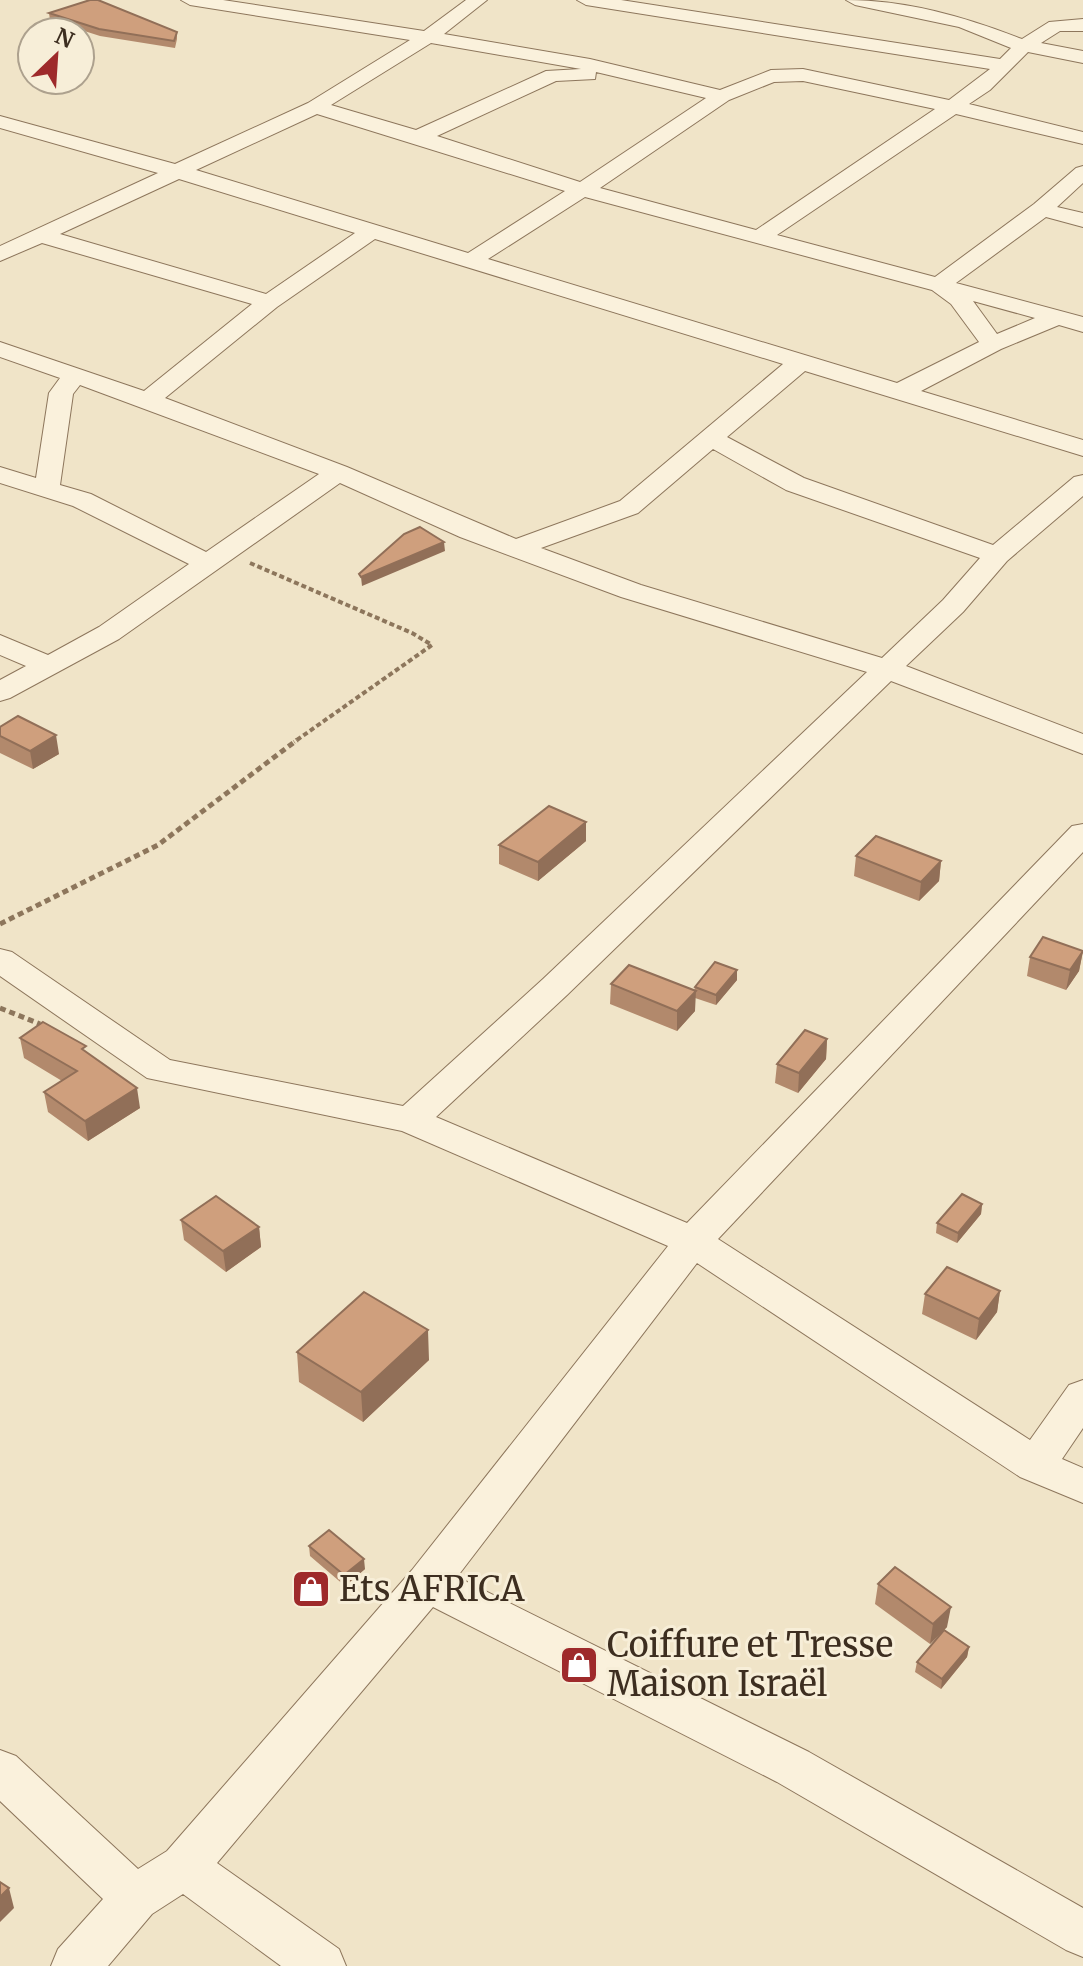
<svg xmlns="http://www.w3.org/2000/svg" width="1083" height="1966" font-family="Merriweather,serif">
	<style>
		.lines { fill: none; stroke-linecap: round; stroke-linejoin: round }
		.minor-casing { stroke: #8d765c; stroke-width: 2 }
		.path-far1 { stroke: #8d765c; stroke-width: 4; stroke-dasharray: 5 3; stroke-linecap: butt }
		.path { stroke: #8d765c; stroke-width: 5; stroke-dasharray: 6 4; stroke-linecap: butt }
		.minor { fill: #faf1dc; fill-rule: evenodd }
		.wall { fill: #b2896c }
		.shaded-wall { fill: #916f58 }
		.building { fill: #cf9f7d; stroke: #916f58; stroke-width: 2 }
		.labels { text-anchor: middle; stroke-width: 6; stroke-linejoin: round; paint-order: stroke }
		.near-poi-label { font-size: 34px; fill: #3d2e20; stroke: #f7eed8; text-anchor: start }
	</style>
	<rect width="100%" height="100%" fill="#f0e4c8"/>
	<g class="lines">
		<!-- minor casing -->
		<g class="minor-casing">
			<path id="minor" d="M181,0H223L424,31L466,0H487L444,34L590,59L720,90L771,70L803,69L949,100L990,69L586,5L577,0H621L1000,59L1011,48L959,27L855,5L846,0C907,0 965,17 1022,39L1049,22L1083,19V31H1060L1041,43L1083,51V63L1028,52L990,90L969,104L1083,132V144L956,114L777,235L935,277L1034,204L1076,168L1083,166V183L1057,207L1083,213V227L1046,217L956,283L1083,317V332L1059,325L1001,349L921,391L1083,440V456L805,371L727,437L804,478L993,545L1074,477L1083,475V496L1007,561L963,612L906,666L1083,734V754L891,681L567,995L436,1117L687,1223L1072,826L1083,824V852L718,1239L1030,1440L1069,1385L1083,1380V1428L1062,1459L1083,1468V1503L1020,1477L697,1263L457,1577L809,1752L1083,1908V1957L1066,1950L777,1782L433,1607L217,1863L339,1949L346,1966H281L183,1894L152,1914L108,1966H51L58,1949L103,1899L0,1801V1750L16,1756L138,1869L167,1851L412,1570L668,1246L402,1131L147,1078L0,976V949L12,952L170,1060L403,1106L543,979L867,672L621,597L460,537L340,483L119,639L10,698L0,701V680L26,666L0,655V635L48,655L99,627L189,564L73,506L0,483V467L36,478L49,393L60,378L0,357V342L144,391L252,304L42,243L0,261V246L158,173L0,128V116L175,164L308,103L410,40L190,5ZM431,43L581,69L546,71L416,130L331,105ZM596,72L706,98L580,182L437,136L556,81L595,79ZM803,81L935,109L756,230L600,188L729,100L774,82ZM317,114L565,191L468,253L196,170ZM179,179L355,233L266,294L60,234ZM585,197L932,290L951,304L979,342L897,383L488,259ZM375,239L783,364L620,501L516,539L347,467L165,398L277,307ZM973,301L1035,318L997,334ZM80,385L319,474L206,552L91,494L60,485L73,394ZM713,449L786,490L980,558L943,600L882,658L641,585L541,548L638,513Z"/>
		</g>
		<!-- path-far1 -->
		<path class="path-far1" d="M250,563L412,633L432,645L294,742"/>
		<!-- path -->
		<path class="path" d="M0,924L158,845L297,740
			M0,1008L40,1024"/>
		<!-- minor -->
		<use href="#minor" class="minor"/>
	</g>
	<!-- wall -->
	<path class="wall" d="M49,13L177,32V39L175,48L100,36L50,20Z
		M0,727L59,754L33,769L0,753Z
		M586,841L538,881L499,864V845Z
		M856,856L941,861L939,881L919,901L854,876Z
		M1083,951L1079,971L1066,990L1027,976L1030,957Z
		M737,970V980L716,1005L695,998V1011L677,1031L610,1004L611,984L694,991L695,987Z
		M20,1038L87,1052L140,1108L88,1141L48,1112L44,1092L62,1081L24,1058Z
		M827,1039L826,1059L798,1093L775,1083L777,1064Z
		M982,1204L981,1214L957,1243L936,1233L937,1223Z
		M181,1220L259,1227L261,1247L226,1272L184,1240Z
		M1000,1291L997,1312L976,1340L922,1314L925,1294Z
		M297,1352L429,1360L363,1422L299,1382Z
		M309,1546L365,1569L345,1586L310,1556Z
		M878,1584L947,1627L944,1630L969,1647L967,1657L941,1689L915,1672L917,1662L940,1634L930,1644L875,1604Z"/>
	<!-- shaded-wall -->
	<path class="shaded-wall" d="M444,542L445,551L362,586L361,577Z
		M56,735L59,754L33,769L30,751Z
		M586,822V841L538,881V862Z
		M941,861L939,881L919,901L921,882Z
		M1083,951L1079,971L1066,990L1070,970Z
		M737,970V980L716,1005V995Z
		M696,991L695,1011L677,1031V1011Z
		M827,1039L826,1059L798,1093L799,1073Z
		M137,1088L140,1108L88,1141L85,1121Z
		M982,1204L981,1214L957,1243L958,1233Z
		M259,1227L261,1247L226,1272L223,1251Z
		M1000,1291L997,1312L976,1340L979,1319Z
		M428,1330L429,1360L363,1422L361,1392Z
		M364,1559L365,1569L345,1586L344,1575Z
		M951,1607L947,1627L930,1644L933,1624Z
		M969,1647L967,1657L941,1689L942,1679Z
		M9,1888L14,1908L0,1922V1897Z"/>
	<!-- building -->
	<path class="building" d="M90,0H98L177,32L174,41L99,29L49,13Z
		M420,527L444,542L361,577L359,574L404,534Z
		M18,716L56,735L30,751L0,736V727Z
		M549,806L586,822L538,862L499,845Z
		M876,836L941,861L921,882L856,856Z
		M1043,937L1083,951L1070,970L1030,957Z
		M715,962L737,970L716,995L695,987Z
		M629,965L696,991L677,1011L611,984Z
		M43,1022L86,1046L82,1049L137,1088L85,1121L44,1092L77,1071L20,1038Z
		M805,1030L827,1039L799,1073L777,1064Z
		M962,1194L982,1204L958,1233L937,1223Z
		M216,1196L259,1227L223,1251L181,1220Z
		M947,1267L1000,1291L979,1319L925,1294Z
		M364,1292L428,1330L361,1392L297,1352Z
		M329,1530L364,1559L344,1575L309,1546Z
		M895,1567L951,1607L933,1624L878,1584Z
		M944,1630L969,1647L942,1679L917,1662Z
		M0,1882L9,1888L0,1897Z"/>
	<!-- icons -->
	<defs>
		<g id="shop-square" transform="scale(2)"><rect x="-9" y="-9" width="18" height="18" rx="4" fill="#9e2a2b" stroke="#f7eed8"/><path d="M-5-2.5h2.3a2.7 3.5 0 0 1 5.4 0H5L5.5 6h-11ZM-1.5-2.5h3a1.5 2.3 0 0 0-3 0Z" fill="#fff"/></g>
	</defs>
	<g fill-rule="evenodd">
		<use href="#shop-square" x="311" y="1589"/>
		<use href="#shop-square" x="579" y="1665"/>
	</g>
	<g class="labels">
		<!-- near-poi labels -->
		<g class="near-poi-label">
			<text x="339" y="1601">Ets AFRICA</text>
			<text x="607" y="1657">Coiffure et Tresse<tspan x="607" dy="39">Maison Israël</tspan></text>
		</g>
	</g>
	<!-- north arrow -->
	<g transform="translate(56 56) rotate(25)"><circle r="38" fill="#f7eed8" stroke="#ada18e" stroke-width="2"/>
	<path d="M0-6L14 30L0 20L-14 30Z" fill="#9e2a2b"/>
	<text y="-12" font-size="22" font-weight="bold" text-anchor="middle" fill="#3d2e20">N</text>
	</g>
</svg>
